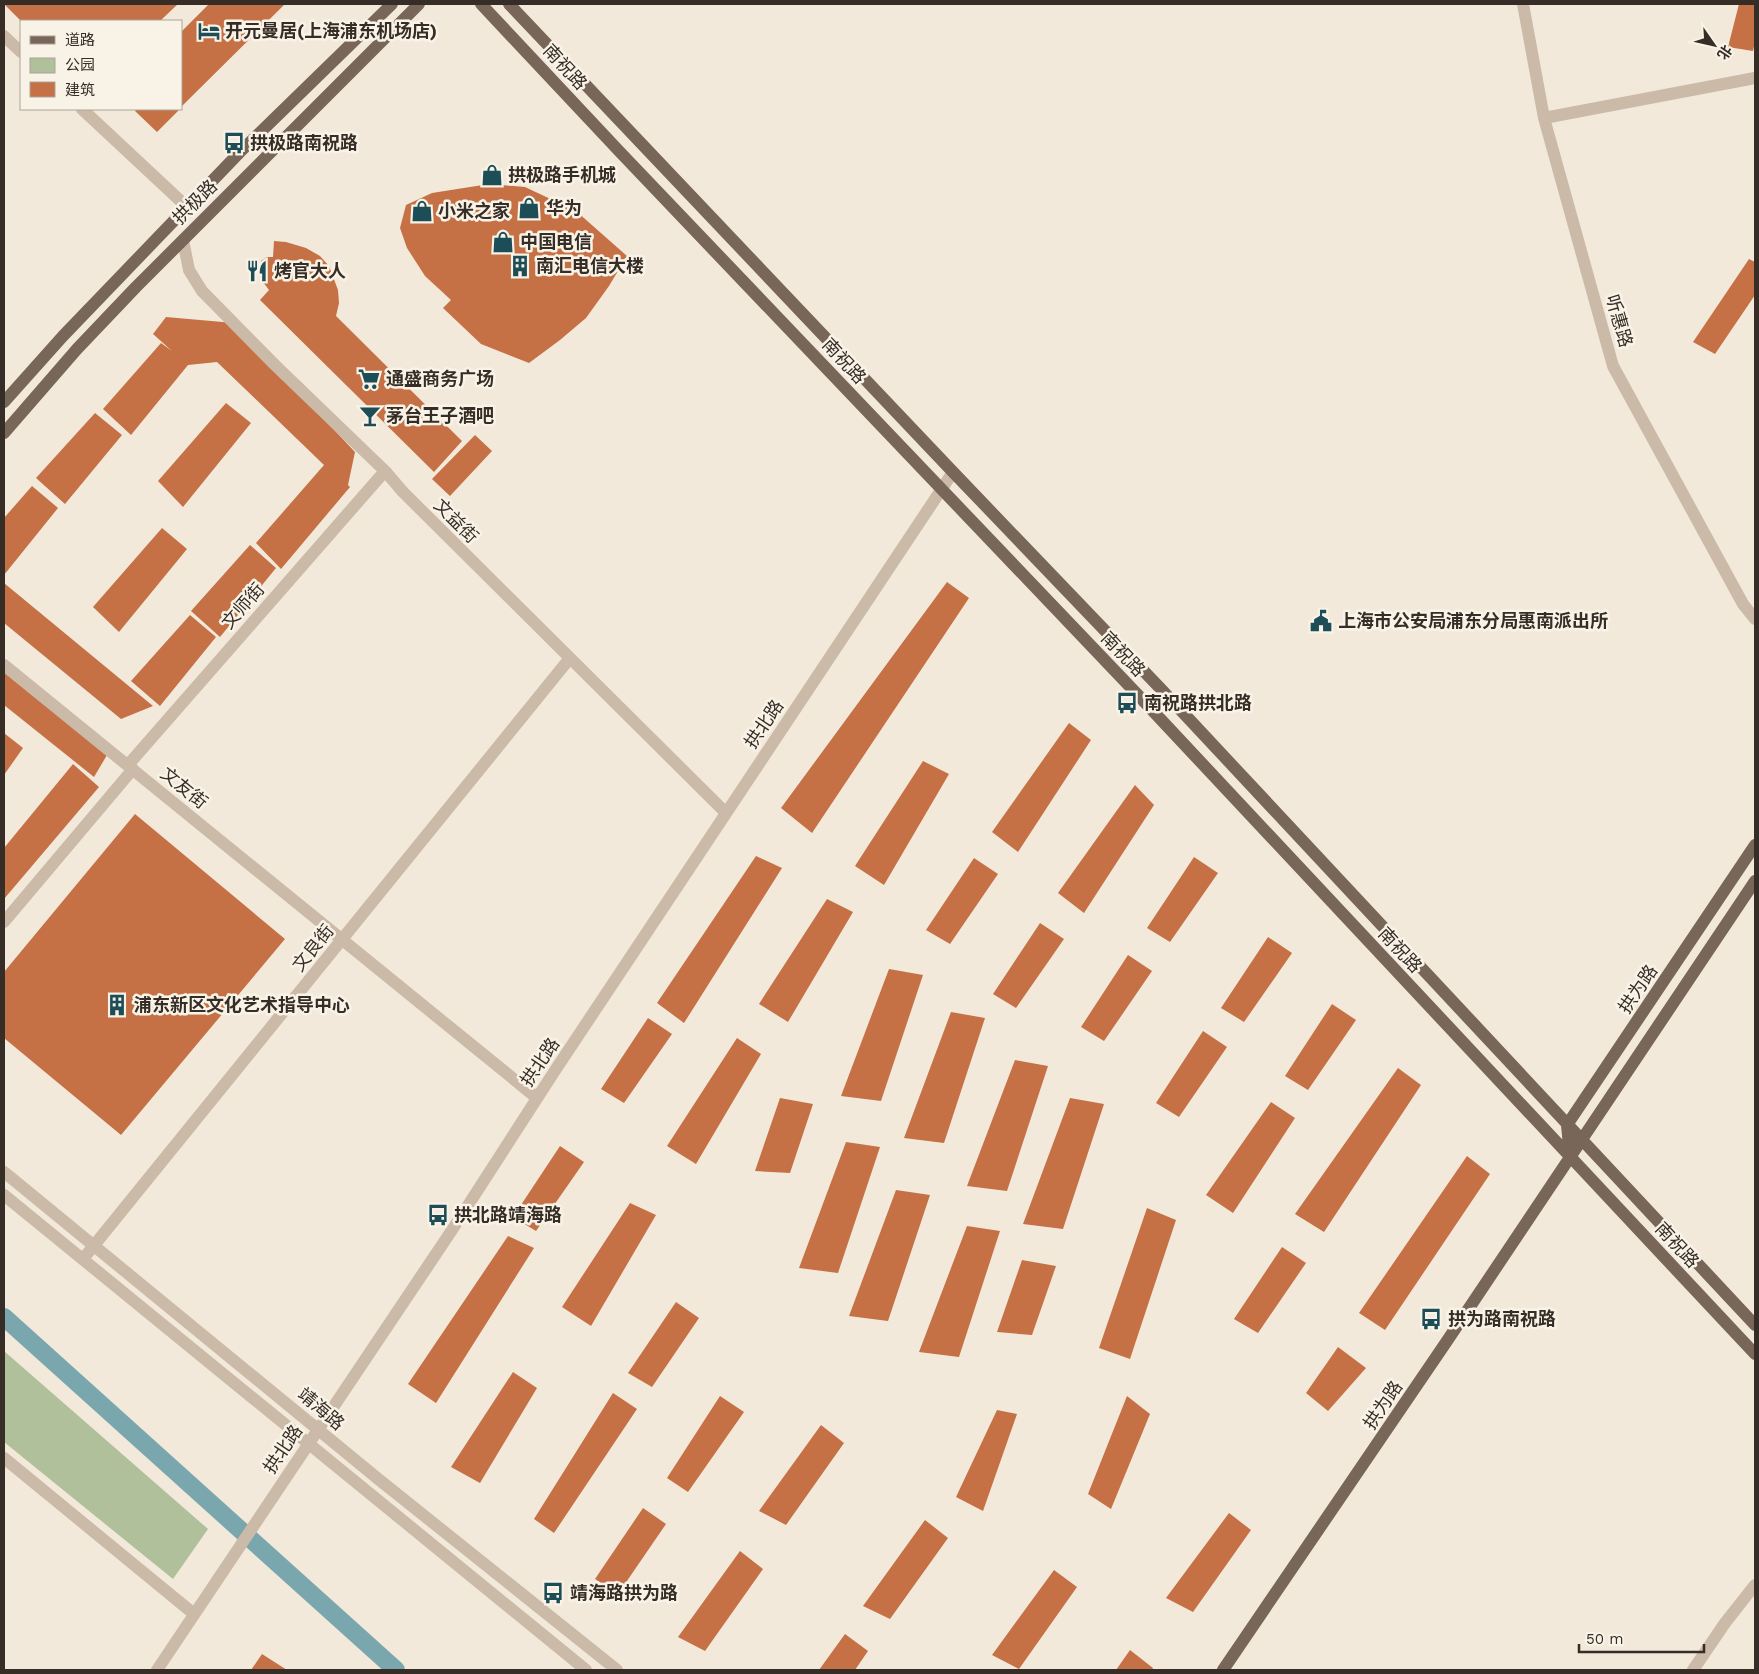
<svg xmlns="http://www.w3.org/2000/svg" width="1759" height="1674" font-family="'Work Sans','Noto Sans SC',sans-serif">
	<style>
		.green { fill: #b0c09b }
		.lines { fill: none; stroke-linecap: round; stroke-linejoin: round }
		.canal { stroke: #7aa7ae; stroke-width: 18 }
		.building { fill: #c57145 }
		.minor { stroke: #cabaa7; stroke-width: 12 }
		.major { stroke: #786658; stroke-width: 12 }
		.labels { text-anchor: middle; stroke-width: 5; stroke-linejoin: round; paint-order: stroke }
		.poi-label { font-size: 18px; font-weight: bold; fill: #362d27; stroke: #f9f3e7; text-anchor: start }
		.street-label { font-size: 18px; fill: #362d27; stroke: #f9f3e7 }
	</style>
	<rect width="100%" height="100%" fill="#f2e9db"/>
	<!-- green -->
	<path class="green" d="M4,1351L208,1529L173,1579L4,1442Z"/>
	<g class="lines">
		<!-- canal -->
		<path class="canal" d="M4,1317L396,1670"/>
	</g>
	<!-- building -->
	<path class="building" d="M4,4H178L160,21H21Z
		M209,4H285L181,107V32Z
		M1739,4H1755V42L1753,51L1728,47Z
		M137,109H180L157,132L135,111Z
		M489,184L525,187L576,211L627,256L609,286L586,318L560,340L529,363L481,344L443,308L451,300L425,276L407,248L400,228L406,205L432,193Z
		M274,241L286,242L306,248L320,256L329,266L338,290L339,303L336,316L462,441L434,472L260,300L269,290L263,282L261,261L267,257H273Z
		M1749,259L1755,262V295L1715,354L1693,342Z
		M166,317L234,323L355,452L348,485L350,487L281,569L256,543L324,465L217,362L188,365L131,435L103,409L161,343L172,351L153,334Z
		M226,403L251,423L183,507L158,481Z
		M95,413L122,435L65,504L36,478Z
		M475,435L492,451L450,496L432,479Z
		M32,486L58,508L4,575V518Z
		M162,528L187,549L119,632L93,607Z
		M250,545L276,568L220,637L191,611Z
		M947,582L969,598L812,833L781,808Z
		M4,583L153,706L121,719L4,623Z
		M190,615L216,637L160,706L131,681Z
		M4,671L107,755L94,777L4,705Z
		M1069,723L1091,740L1018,852L992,832Z
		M4,733L23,748L4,775Z
		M923,761L949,774L884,885L855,866Z
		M73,764L99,787L4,899V848Z
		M1135,785L1154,805L1084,913L1058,893Z
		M135,814L285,939L121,1135L4,1038V972Z
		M756,856L782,868L684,1023L657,1003Z
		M1194,857L1218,873L1170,942L1147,928Z
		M974,858L998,874L950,944L926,930Z
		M827,899L853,912L788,1022L759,1004Z
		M1040,923L1064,939L1016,1008L993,994Z
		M1268,937L1292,953L1244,1022L1221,1008Z
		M1128,955L1152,971L1104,1041L1081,1027Z
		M889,969L923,975L881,1101L841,1096Z
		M1332,1004L1356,1020L1308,1090L1285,1076Z
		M951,1012L985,1018L944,1143L904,1138Z
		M648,1018L672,1034L624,1103L601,1089Z
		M1203,1031L1227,1047L1179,1117L1156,1103Z
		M737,1038L761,1054L696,1164L667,1146Z
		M1015,1060L1048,1066L1007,1191L967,1186Z
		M1398,1068L1421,1085L1324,1232L1295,1214Z
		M780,1098L813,1104L790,1173L755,1171Z
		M1070,1098L1104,1104L1063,1229L1023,1224Z
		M1271,1102L1295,1118L1233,1213L1206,1195Z
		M846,1142L880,1147L838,1273L799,1268Z
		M560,1146L584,1162L536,1231L513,1217Z
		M1467,1156L1490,1174L1385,1330L1359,1313Z
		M896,1190L930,1195L888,1321L849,1316Z
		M630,1203L656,1215L591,1326L562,1307Z
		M1147,1208L1176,1220L1130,1359L1099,1348Z
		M967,1226L1000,1231L959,1357L919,1352Z
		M508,1236L534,1248L436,1403L408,1384Z
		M1282,1247L1306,1263L1258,1333L1234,1319Z
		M1022,1260L1056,1266L1032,1335L997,1332Z
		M676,1302L699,1318L652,1387L628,1373Z
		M1338,1347L1366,1368L1328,1411L1306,1393Z
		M513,1372L537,1388L480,1483L451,1467Z
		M613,1393L637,1409L554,1533L534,1519Z
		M720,1396L744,1412L688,1492L667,1478Z
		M1127,1396L1150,1414L1111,1509L1088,1494Z
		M997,1410L1017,1414L983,1511L956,1497Z
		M821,1425L844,1443L786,1525L759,1511Z
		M643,1508L666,1524L618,1594L595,1579Z
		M1229,1513L1251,1530L1193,1612L1166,1598Z
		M925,1520L948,1538L890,1619L863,1606Z
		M740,1551L763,1569L705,1651L678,1637Z
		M1054,1570L1077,1587L1019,1669L992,1655Z
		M845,1634L868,1651L855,1670H819Z
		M1130,1650L1153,1668L1152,1670H1116Z
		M262,1654L287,1670H251Z"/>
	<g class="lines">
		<!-- minor -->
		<path class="minor" d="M1523,4L1544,118L1613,366L1743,604L1755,619
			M4,36L21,52
			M82,109L187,207
			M1544,118L1755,78
			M183,240L189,270L202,291L275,365L385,471L403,492L726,813
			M4,665L537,1098
			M128,765L385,471
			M4,922L133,769
			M4,1172L377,1478L617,1670
			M4,1195L586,1670
			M83,1259L570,658
			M4,1458L194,1614
			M157,1670L454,1227L554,1072L953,472
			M1693,1670L1725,1623L1755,1585"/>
		<!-- major -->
		<path class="major" d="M481,4L619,151L1137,694L1755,1354
			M509,4L953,472L1160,688L1755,1325
			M4,402L63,336L240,152L392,4
			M4,433L77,349L136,287L419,4
			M1570,1157L1567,1125L1755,845
			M1223,1670L1449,1338L1755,881"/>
	</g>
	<!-- icons -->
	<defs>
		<g id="hotel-bare" transform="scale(1.725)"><path d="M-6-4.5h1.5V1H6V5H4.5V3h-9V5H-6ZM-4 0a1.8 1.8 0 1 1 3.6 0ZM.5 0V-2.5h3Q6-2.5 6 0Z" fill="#1d4d57" stroke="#f9f3e7" stroke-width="2.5" paint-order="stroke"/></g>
		<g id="bus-bare" transform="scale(1.725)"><path d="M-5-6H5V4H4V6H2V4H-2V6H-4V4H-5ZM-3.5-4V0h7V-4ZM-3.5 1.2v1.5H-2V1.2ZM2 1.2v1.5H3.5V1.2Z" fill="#1d4d57" stroke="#f9f3e7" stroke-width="2.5" paint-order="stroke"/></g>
		<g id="shop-bare" transform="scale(1.725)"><path d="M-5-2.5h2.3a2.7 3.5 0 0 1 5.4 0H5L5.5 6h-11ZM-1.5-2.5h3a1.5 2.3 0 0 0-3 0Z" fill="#1d4d57" stroke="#f9f3e7" stroke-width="2.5" paint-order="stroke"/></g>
		<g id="building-bare" transform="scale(1.725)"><path d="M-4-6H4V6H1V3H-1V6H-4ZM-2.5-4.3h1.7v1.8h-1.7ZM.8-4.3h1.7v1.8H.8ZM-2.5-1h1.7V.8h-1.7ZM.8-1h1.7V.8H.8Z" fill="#1d4d57" stroke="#f9f3e7" stroke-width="2.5" paint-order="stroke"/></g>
		<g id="restaurant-bare" transform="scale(1.725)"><path d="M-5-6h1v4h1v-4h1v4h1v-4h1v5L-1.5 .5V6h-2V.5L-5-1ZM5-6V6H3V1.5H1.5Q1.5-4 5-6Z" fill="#1d4d57" stroke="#f9f3e7" stroke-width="2.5" paint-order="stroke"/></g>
		<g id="supermarket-bare" transform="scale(1.725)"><path d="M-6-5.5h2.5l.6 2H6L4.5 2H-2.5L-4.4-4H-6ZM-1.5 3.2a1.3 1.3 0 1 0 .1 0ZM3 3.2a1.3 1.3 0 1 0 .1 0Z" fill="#1d4d57" stroke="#f9f3e7" stroke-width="2.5" paint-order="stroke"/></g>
		<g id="bar-bare" transform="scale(1.725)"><path d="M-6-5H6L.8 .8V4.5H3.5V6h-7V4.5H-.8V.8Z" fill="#1d4d57" stroke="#f9f3e7" stroke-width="2.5" paint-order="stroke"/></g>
		<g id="civic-bare" transform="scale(1.725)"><path d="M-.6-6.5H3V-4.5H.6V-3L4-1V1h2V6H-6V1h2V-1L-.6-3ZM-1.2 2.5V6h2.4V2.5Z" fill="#1d4d57" stroke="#f9f3e7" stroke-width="2.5" paint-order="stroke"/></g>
	</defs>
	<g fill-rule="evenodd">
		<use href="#hotel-bare" x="209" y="31"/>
		<use href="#bus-bare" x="234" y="143"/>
		<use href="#shop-bare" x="492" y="175"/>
		<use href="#shop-bare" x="529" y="208"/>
		<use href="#shop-bare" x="422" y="211"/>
		<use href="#shop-bare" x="503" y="242"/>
		<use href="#building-bare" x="520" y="266"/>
		<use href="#restaurant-bare" x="257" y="271"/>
		<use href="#supermarket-bare" x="369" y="379"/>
		<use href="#bar-bare" x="370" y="416"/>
		<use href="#civic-bare" x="1321" y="621"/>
		<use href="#bus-bare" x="1127" y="703"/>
		<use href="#building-bare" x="117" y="1005"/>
		<use href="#bus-bare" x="438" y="1215"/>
		<use href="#bus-bare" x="1431" y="1319"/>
		<use href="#bus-bare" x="553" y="1593"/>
	</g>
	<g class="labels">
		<!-- poi labels -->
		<g class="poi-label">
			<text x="225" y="37">开元曼居(上海浦东机场店)</text>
			<text x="250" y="149">拱极路南祝路</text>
			<text x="508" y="181">拱极路手机城</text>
			<text x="546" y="214">华为</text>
			<text x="438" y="217">小米之家</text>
			<text x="520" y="248">中国电信</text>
			<text x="536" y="272">南汇电信大楼</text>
			<text x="274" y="277">烤官大人</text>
			<text x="386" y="385">通盛商务广场</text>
			<text x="386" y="422">茅台王子酒吧</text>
			<text x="1338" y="627">上海市公安局浦东分局惠南派出所</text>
			<text x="1144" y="709">南祝路拱北路</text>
			<text x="134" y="1011">浦东新区文化艺术指导中心</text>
			<text x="454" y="1221">拱北路靖海路</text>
			<text x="1448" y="1325">拱为路南祝路</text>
			<text x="570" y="1599">靖海路拱为路</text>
		</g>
		<!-- street labels -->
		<g class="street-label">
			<text transform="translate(565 67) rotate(47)" y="6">南祝路</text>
			<text transform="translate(195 202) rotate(-45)" y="6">拱极路</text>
			<text transform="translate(1619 321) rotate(74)" y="6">听惠路</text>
			<text transform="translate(844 361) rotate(47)" y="6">南祝路</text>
			<text transform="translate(456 521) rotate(45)" y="6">文益街</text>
			<text transform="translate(243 606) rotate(-49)" y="6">文师街</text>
			<text transform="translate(1123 654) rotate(46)" y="6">南祝路</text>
			<text transform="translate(764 724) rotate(-56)" y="6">拱北路</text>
			<text transform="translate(184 788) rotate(39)" y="6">文友街</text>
			<text transform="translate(313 948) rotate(-51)" y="6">文良街</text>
			<text transform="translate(1400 950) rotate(47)" y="6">南祝路</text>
			<text transform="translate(1638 989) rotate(-56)" y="6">拱为路</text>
			<text transform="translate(540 1062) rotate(-56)" y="6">拱北路</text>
			<text transform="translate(1677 1245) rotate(47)" y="6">南祝路</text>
			<text transform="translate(1383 1405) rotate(-56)" y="6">拱为路</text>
			<text transform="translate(321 1409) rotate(40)" y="6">靖海路</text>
			<text transform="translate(283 1449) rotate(-56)" y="6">拱北路</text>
		</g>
	</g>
	<!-- border -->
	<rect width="1759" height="1674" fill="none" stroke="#362d27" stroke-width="10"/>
	<!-- legend -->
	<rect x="20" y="20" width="162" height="90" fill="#f9f3e7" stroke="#aba49a"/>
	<rect x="30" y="36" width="25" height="8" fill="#786658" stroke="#aba49a"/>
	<text x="65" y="45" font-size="15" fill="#362d27">道路</text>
	<rect x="30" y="58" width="25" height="15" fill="#b0c09b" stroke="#aba49a"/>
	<text x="65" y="70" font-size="15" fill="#362d27">公园</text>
	<rect x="30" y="82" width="25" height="15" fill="#c57145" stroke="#aba49a"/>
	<text x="65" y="95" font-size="15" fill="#362d27">建筑</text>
	<!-- north arrow -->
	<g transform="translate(1714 45) rotate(124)" stroke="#f9f3e7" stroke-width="4" paint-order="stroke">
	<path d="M0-4L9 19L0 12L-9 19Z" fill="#362d27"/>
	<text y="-8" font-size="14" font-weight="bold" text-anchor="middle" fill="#362d27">北</text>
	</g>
	<!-- scale -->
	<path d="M1579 1644v8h125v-8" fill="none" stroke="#362d27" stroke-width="2.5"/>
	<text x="1586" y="1644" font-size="15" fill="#362d27" stroke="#f9f3e7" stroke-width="4" paint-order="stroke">50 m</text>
</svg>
